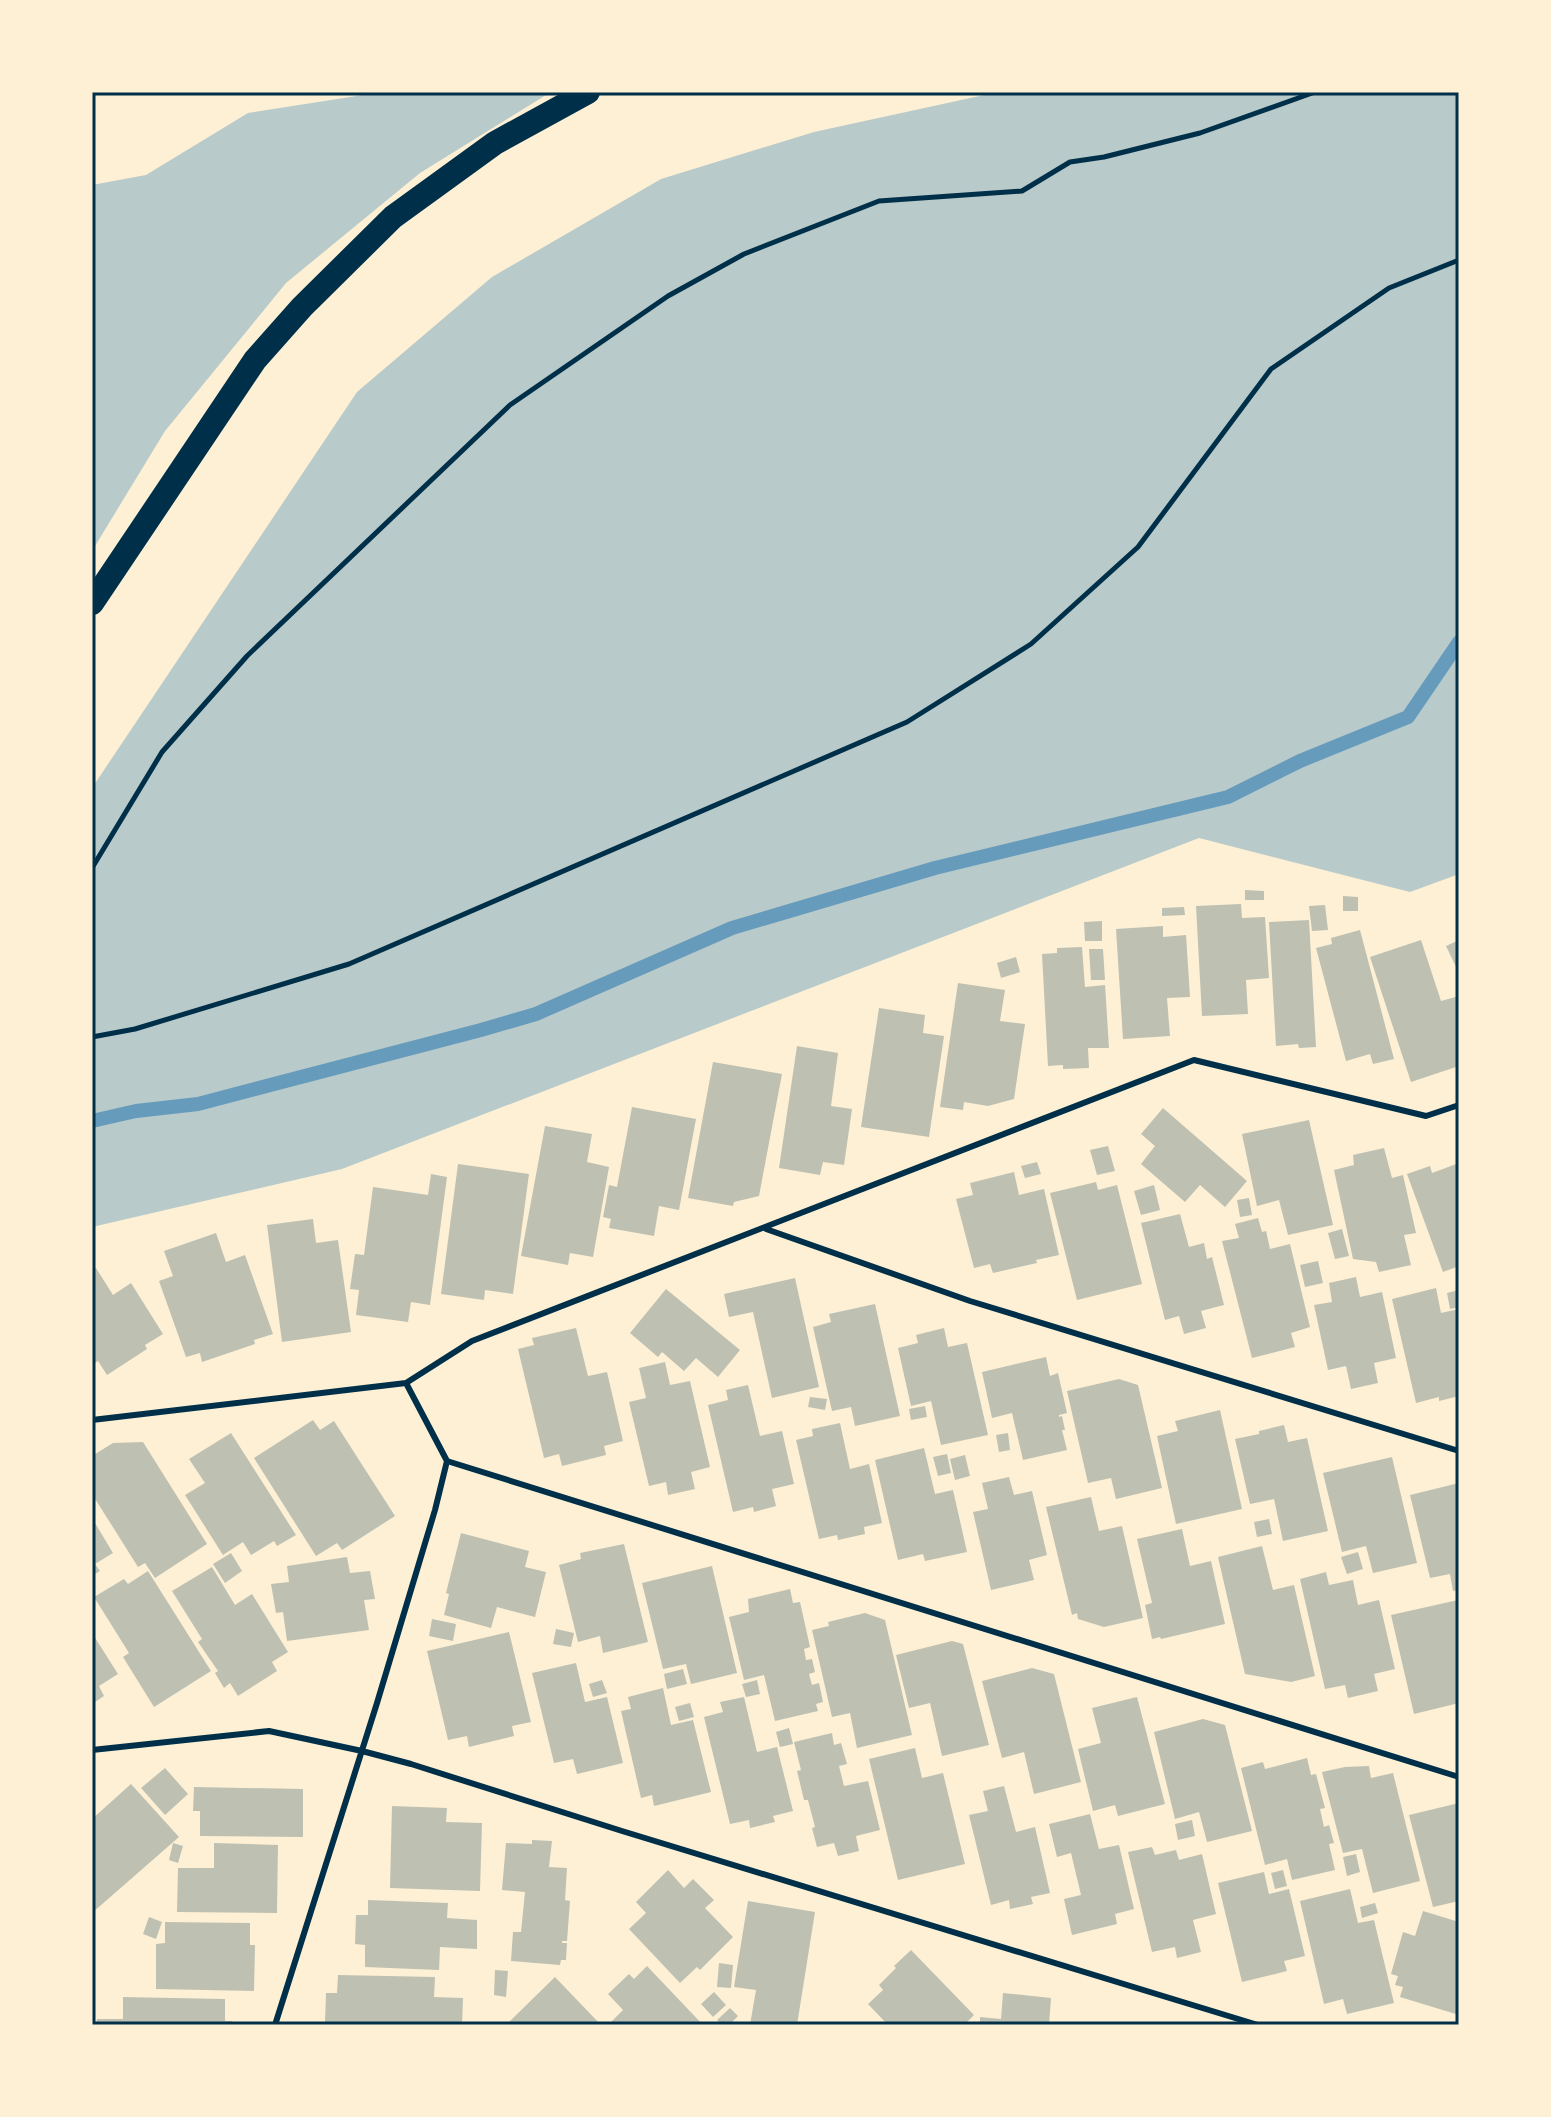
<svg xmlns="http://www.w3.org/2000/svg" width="1551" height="2117" font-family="Rubik,sans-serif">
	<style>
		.green { fill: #b9caca }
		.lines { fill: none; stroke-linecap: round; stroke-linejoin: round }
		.stream { stroke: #669bbc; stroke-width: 14 }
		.building { fill: #bec0b2 }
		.path { stroke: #003049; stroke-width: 5 }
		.service { stroke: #003049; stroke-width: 6 }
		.motorway { stroke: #003049; stroke-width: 24 }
		.neatline { fill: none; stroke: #003049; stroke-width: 3 }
	</style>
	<rect width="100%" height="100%" fill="#fdf0d5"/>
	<!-- green -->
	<path class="green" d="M382,92H551L420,173L286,283L165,431L92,551V185L146,175L248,113Z
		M998,92H1459V874L1410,892L1199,838L342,1169L92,1227V788L357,392L492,277L661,179L814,132Z"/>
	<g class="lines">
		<!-- stream -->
		<path class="stream" d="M92,1121L136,1111L198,1104L481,1030L536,1014L732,928L935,868L1228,797L1300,761L1408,717L1459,642"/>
	</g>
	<!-- building -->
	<path class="building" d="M1245,890L1264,891V900H1245Z
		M1343,896L1358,897V911H1343Z
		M1241,904L1242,918L1265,917L1269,978L1246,980L1248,1014L1202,1016L1196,906Z
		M1325,905L1328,930L1312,931L1309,906Z
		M1184,907L1185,915L1162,916V908Z
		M1309,920L1316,1047L1299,1048L1298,1044L1276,1046L1269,922Z
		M1102,921V941H1085L1084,922Z
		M1163,926V937L1186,935L1190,997L1167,998L1170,1036L1123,1039L1116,929Z
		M1360,930L1394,1059L1373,1064L1370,1054L1346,1061L1316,948L1332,944L1331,938Z
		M1421,940L1441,1001L1459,996V1066L1411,1082L1370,957Z
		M1459,940V973L1446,946Z
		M1082,947L1085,987L1105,985L1109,1048H1088L1089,1068L1063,1069V1065L1048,1066L1042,954L1057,953V948Z
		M1089,949H1103L1105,980H1091Z
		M1016,957L1020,972L1001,978L997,963Z
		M958,983L1005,990L1000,1021L1025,1024L1014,1099L988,1106L964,1102L963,1110L940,1107Z
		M879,1008L925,1015L923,1033L944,1036L929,1137L861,1127Z
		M797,1046L838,1053L831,1106L852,1109L844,1165L823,1162L820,1175L779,1168Z
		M713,1062L782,1074L759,1196L734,1202L733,1206L688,1198Z
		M632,1107L696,1119L679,1210L659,1206L654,1236L609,1228L611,1219L603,1217L609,1185L617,1187Z
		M1163,1108L1247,1181L1225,1207L1200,1185L1185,1202L1141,1164L1155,1146L1141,1134Z
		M1309,1120L1333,1225L1288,1235L1279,1200L1257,1206L1242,1134Z
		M545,1126L592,1134L587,1162L609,1167L593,1257L570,1253L568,1265L521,1256Z
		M1108,1146L1115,1171L1097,1175L1090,1150Z
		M1384,1148L1392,1178L1403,1175L1416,1233L1404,1235L1411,1265L1379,1272L1376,1262L1353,1259L1334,1170L1354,1165L1353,1155Z
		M1037,1162L1041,1174L1025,1178L1021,1166Z
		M1459,1163V1266L1443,1272L1407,1174L1430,1166L1432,1173Z
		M458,1164L529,1174L513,1294L485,1290L484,1300L441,1294Z
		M1014,1172L1019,1195L1044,1189L1059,1255L1036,1260L1037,1263L993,1273L990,1264L974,1268L956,1199L973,1195L970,1183Z
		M431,1174L447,1177L430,1305L411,1302L408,1322L356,1315L359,1290L350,1289L355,1254L364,1255L373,1187L428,1195Z
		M1096,1182L1098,1190L1117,1185L1142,1284L1077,1300L1050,1193Z
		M1154,1185L1160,1210L1141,1215L1134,1191Z
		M1249,1198L1252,1215L1240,1217L1237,1200Z
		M1180,1214L1189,1247L1204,1243L1207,1259L1212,1257L1224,1305L1201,1311L1206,1328L1184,1334L1179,1316L1165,1320L1141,1223Z
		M1258,1218L1262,1232L1266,1231L1270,1249L1290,1244L1310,1327L1291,1333L1295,1347L1252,1358L1222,1241L1239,1238L1235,1224Z
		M313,1219L316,1243L338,1240L351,1332L282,1342L267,1225Z
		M1342,1229L1349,1256L1335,1259L1328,1233Z
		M216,1233L226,1262L245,1255L273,1334L254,1340L255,1344L202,1362L200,1353L186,1357L159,1281L173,1276L164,1251Z
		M1318,1261L1323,1283L1305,1287L1300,1265Z
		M96,1268L113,1295L131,1283L163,1334L145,1345L147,1349L107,1375L98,1361L92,1365V1271Z
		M1356,1277L1360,1297L1382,1292L1396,1358L1374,1363L1378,1383L1351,1389L1346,1366L1328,1370L1314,1305L1332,1302L1329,1283Z
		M795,1278L819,1387L772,1398L753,1312L729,1317L724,1294Z
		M1436,1288L1441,1313L1459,1309V1376H1457L1459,1396L1439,1401V1397L1416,1403L1392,1299Z
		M666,1289L740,1350L718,1377L696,1358L684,1371L662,1352L658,1357L630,1333Z
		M1459,1290V1307L1450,1309L1447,1293Z
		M875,1304L900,1416L855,1426L851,1407L832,1411L813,1327L831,1322L829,1314Z
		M576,1328L588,1376L607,1372L623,1441L604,1446L606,1455L562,1466L559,1454L544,1458L518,1349L534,1345L532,1338Z
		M944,1328L948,1347L967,1343L988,1435L941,1445L931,1401L911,1406L898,1348L918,1343L916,1335Z
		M1046,1357L1050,1376L1058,1373L1067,1413L1059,1415V1417L1062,1416L1065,1430H1062L1067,1450L1023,1460L1012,1413L992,1418L982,1372Z
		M665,1362L670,1385L690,1381L710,1467L691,1472L695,1489L668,1495L666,1482L649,1486L629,1402L646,1398L639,1368Z
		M1119,1379L1138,1385L1162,1488L1116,1499L1111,1478L1088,1483L1067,1391Z
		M748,1385L760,1436L782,1431L794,1484L772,1489L776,1506L754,1512L753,1507L733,1512L708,1405L728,1400L726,1390Z
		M810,1397L827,1399L825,1410L808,1407Z
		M925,1406L927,1417L911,1420L909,1409Z
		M1220,1410L1242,1509L1176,1524L1157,1436L1178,1431L1175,1421Z
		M313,1420L320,1430L334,1421L395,1516L342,1550L337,1543L316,1556L254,1458Z
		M840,1423L850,1469L869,1464L882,1523L864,1527L865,1534L838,1540L837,1535L819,1539L796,1440L813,1436L812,1429Z
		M1284,1425L1288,1442L1307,1438L1328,1531L1283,1541L1274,1499L1250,1504L1235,1439L1259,1434V1431Z
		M231,1433L296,1535L277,1546L274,1541L251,1555L243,1542L223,1555L185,1495L205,1483L189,1459Z
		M1008,1433L1010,1450L999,1452L996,1435Z
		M143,1442L207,1544L155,1578L145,1563L138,1567L92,1494V1456L113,1443Z
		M924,1448L935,1494L953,1490L967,1552L925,1561L923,1554L898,1560L875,1460Z
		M947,1454L951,1473L938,1476L933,1457Z
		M965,1455L970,1476L955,1480L950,1459Z
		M1392,1457L1417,1563L1373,1573L1366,1546L1342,1552L1323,1473Z
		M1009,1477L1014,1495L1032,1491L1047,1555L1029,1560L1034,1580L991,1590L973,1512L988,1509L982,1483Z
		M1459,1483V1590L1453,1591L1450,1574L1430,1578L1410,1495Z
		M1091,1497L1099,1531L1122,1526L1143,1618L1104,1627L1078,1619L1077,1613L1072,1615L1046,1507Z
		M92,1518L113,1553L95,1564L100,1571L92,1576Z
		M1269,1519L1272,1534L1257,1537L1254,1522Z
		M1182,1529L1190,1566L1211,1561L1225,1624L1161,1639L1160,1637L1152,1639L1145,1605L1152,1603L1137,1539Z
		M461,1533L529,1551L525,1567L546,1572L535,1617L497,1607L491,1628L444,1615L449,1594L446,1593Z
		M624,1544L648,1642L603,1653L600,1636L578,1642L559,1565L581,1559L580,1553Z
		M1262,1546L1273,1590L1294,1585L1315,1676L1291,1682L1245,1674L1218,1557Z
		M1358,1552L1363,1569L1347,1574L1341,1557Z
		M231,1553L242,1571L225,1583L213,1564Z
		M347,1557L350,1573L370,1571L375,1599L364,1600L369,1630L287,1641L283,1612L276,1613L271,1584L289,1582L287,1566Z
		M712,1566L737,1673L691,1684L686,1664L663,1669L642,1583Z
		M212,1567L235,1605L252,1594L288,1652L272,1662L277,1671L238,1696L230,1683L224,1688L215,1673L218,1671L198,1642L202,1639L172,1591Z
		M148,1571L211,1671L154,1707L123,1657L129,1653L94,1597L124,1579L128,1584Z
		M1326,1572L1329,1585L1353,1580L1358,1605L1379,1600L1395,1669L1374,1674L1378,1691L1348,1698L1345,1685L1325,1689L1300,1579Z
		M790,1589L793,1603L800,1602L810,1647L804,1649L806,1660L812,1659L815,1672L809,1674L812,1685L819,1683L823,1702L816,1704L818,1711L775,1721L764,1675L744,1680L729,1617L749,1612L748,1599Z
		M1458,1600L1459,1703L1414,1714L1391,1615Z
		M865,1613L885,1620L912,1735L857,1748L850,1713L832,1717L812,1630L829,1626L828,1622Z
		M432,1619L456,1624L453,1641L429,1636Z
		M556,1629L574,1633L571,1647L553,1644Z
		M509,1632L531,1722L512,1726L514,1736L469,1747L467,1736L448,1740L427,1651Z
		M92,1633L118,1674L99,1686L104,1696L92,1704Z
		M952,1641L963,1644L989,1745L942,1756L930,1703L909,1708L896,1655Z
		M576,1663L585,1702L607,1697L623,1763L577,1774L573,1759L554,1763L532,1673Z
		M1032,1668L1054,1674L1081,1782L1034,1794L1024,1752L1002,1758L982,1681Z
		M683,1669L687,1684L667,1689L664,1674Z
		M602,1680L607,1693L593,1697L589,1684Z
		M757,1680L760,1694L746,1697L742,1684Z
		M663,1688L671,1725L693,1720L711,1792L654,1806L652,1795L641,1798L621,1711L631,1709L628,1697Z
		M744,1697L757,1752L777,1747L793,1811L773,1816L775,1822L750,1828L749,1820L730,1824L704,1717L723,1712L720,1702Z
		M1137,1697L1165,1804L1118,1816L1115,1805L1093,1811L1078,1749L1101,1743L1092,1708Z
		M690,1703L694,1717L679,1721L675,1707Z
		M1203,1719L1225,1725L1252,1831L1207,1842L1199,1812L1175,1819L1154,1732Z
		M789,1728L793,1744L780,1747L776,1732Z
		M832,1733L834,1745L841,1743L847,1764L839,1766L844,1786L868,1781L880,1830L856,1836L859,1851L838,1856L834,1843L817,1847L812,1828L815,1827L808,1800H804L797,1771L801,1770L794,1742Z
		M915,1748L922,1778L943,1773L965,1864L898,1880L869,1759Z
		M1307,1758L1311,1775L1316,1774L1325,1808L1320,1809L1324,1827L1329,1825L1334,1843L1329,1844L1335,1870L1292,1880L1287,1859L1265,1865L1241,1768L1263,1762L1265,1769Z
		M1369,1766L1371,1778L1393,1773L1420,1881L1373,1893L1362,1849L1343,1853L1322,1772L1345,1767Z
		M165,1768L188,1794L165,1815L141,1788Z
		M131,1784L179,1837L92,1913V1819Z
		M1004,1786L1016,1832L1035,1827L1050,1893L1031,1897L1033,1904L1010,1909L1009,1900L991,1905L969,1815L988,1811L983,1791Z
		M194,1787L303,1789V1837L200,1836V1811H193Z
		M1459,1803V1901L1433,1907L1409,1815Z
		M392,1806L447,1808L446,1822L482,1823L480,1891L390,1888Z
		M1090,1814L1099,1849L1119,1845L1134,1909L1115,1914L1117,1924L1072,1935L1064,1899L1081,1895L1071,1853L1057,1857L1049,1824Z
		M1192,1820L1195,1836L1178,1840L1175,1824Z
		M532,1840L552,1841L549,1867L567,1868L565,1900L570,1901L567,1941H562V1943H567L566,1960H561L560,1965L511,1961L513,1932H521L525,1892L502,1890L506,1843L532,1844Z
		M173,1843L183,1846L178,1863L169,1860Z
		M214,1843L278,1845L277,1913L177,1912L178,1868H214Z
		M1152,1847L1155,1855L1176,1850L1179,1860L1202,1854L1216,1914L1193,1920L1201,1952L1177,1958L1175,1947L1152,1952L1128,1852Z
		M1356,1854L1360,1872L1347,1876L1343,1857Z
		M668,1870L684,1888L693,1879L714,1900L705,1908L733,1937L700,1970L697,1967L680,1983L629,1929L646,1913L636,1902Z
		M1283,1870L1287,1886L1275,1889L1271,1873Z
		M1264,1872L1269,1894L1289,1889L1305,1956L1284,1961L1287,1971L1242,1982L1218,1883Z
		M1350,1889L1358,1923L1374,1920L1394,2003L1347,2014L1343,1999L1324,2004L1300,1901Z
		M368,1900L448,1903L447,1918L477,1920V1949L440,1947L439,1970L365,1967V1945L355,1944L356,1915H368Z
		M748,1901L815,1912L797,2025H750L756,1990L734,1987Z
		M1375,1903L1378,1913L1362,1918L1360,1907Z
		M1423,1911L1459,1922V2015L1400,1997L1403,1987L1395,1985L1398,1976L1391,1974L1403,1932L1415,1936Z
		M149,1917L162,1922L156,1939L143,1934Z
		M165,1922L250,1923V1945H255L254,1991L156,1989V1944L165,1943Z
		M911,1950L974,2015L964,2025H888L868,2004L883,1990L879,1985L896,1968L894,1966Z
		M719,1963L733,1965L731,1988L717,1987Z
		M647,1966L703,2025H612L610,2023L623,2010L608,1994L629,1974L634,1979Z
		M495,1970L508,1971L506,1997L494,1995Z
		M338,1975L435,1977L434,1997L463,1998L462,2025H343V2023L325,2022L326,1993H337Z
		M555,1977L601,2025H506Z
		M714,1992L726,2005L713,2017L701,2004Z
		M1003,1993L1051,1998L1049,2025H980V2017L1001,2019Z
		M123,1997L225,1999V2021H232V2025H96L97,2019H123Z
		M730,2008L738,2016L729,2025H722L717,2020Z"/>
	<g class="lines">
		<!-- path -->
		<path class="path" d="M92,868L162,752L247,656L510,405L668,296L744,254L879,201L1022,191L1070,162L1104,157L1200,133L1315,92
			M92,1037L135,1029L349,964L907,722L1031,644L1138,547L1271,369L1389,288L1459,260"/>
		<!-- service -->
		<path class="service" d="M766,1229L970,1301L1459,1451
			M406,1383L447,1461
			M92,1420L406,1383L472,1341L1194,1060L1426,1116L1459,1105
			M447,1461L1459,1777
			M92,1750L269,1731L362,1751L411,1764L622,1831L1258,2025
			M275,2025L377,1703L435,1510L447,1461"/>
		<!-- motorway -->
		<path class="motorway" d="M92,603L255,360L302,307L393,217L495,143L588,92"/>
	</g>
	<!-- border -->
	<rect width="1551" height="2117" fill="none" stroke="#fdf0d5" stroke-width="188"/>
	<rect x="94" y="94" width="1363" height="1929" class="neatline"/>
</svg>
